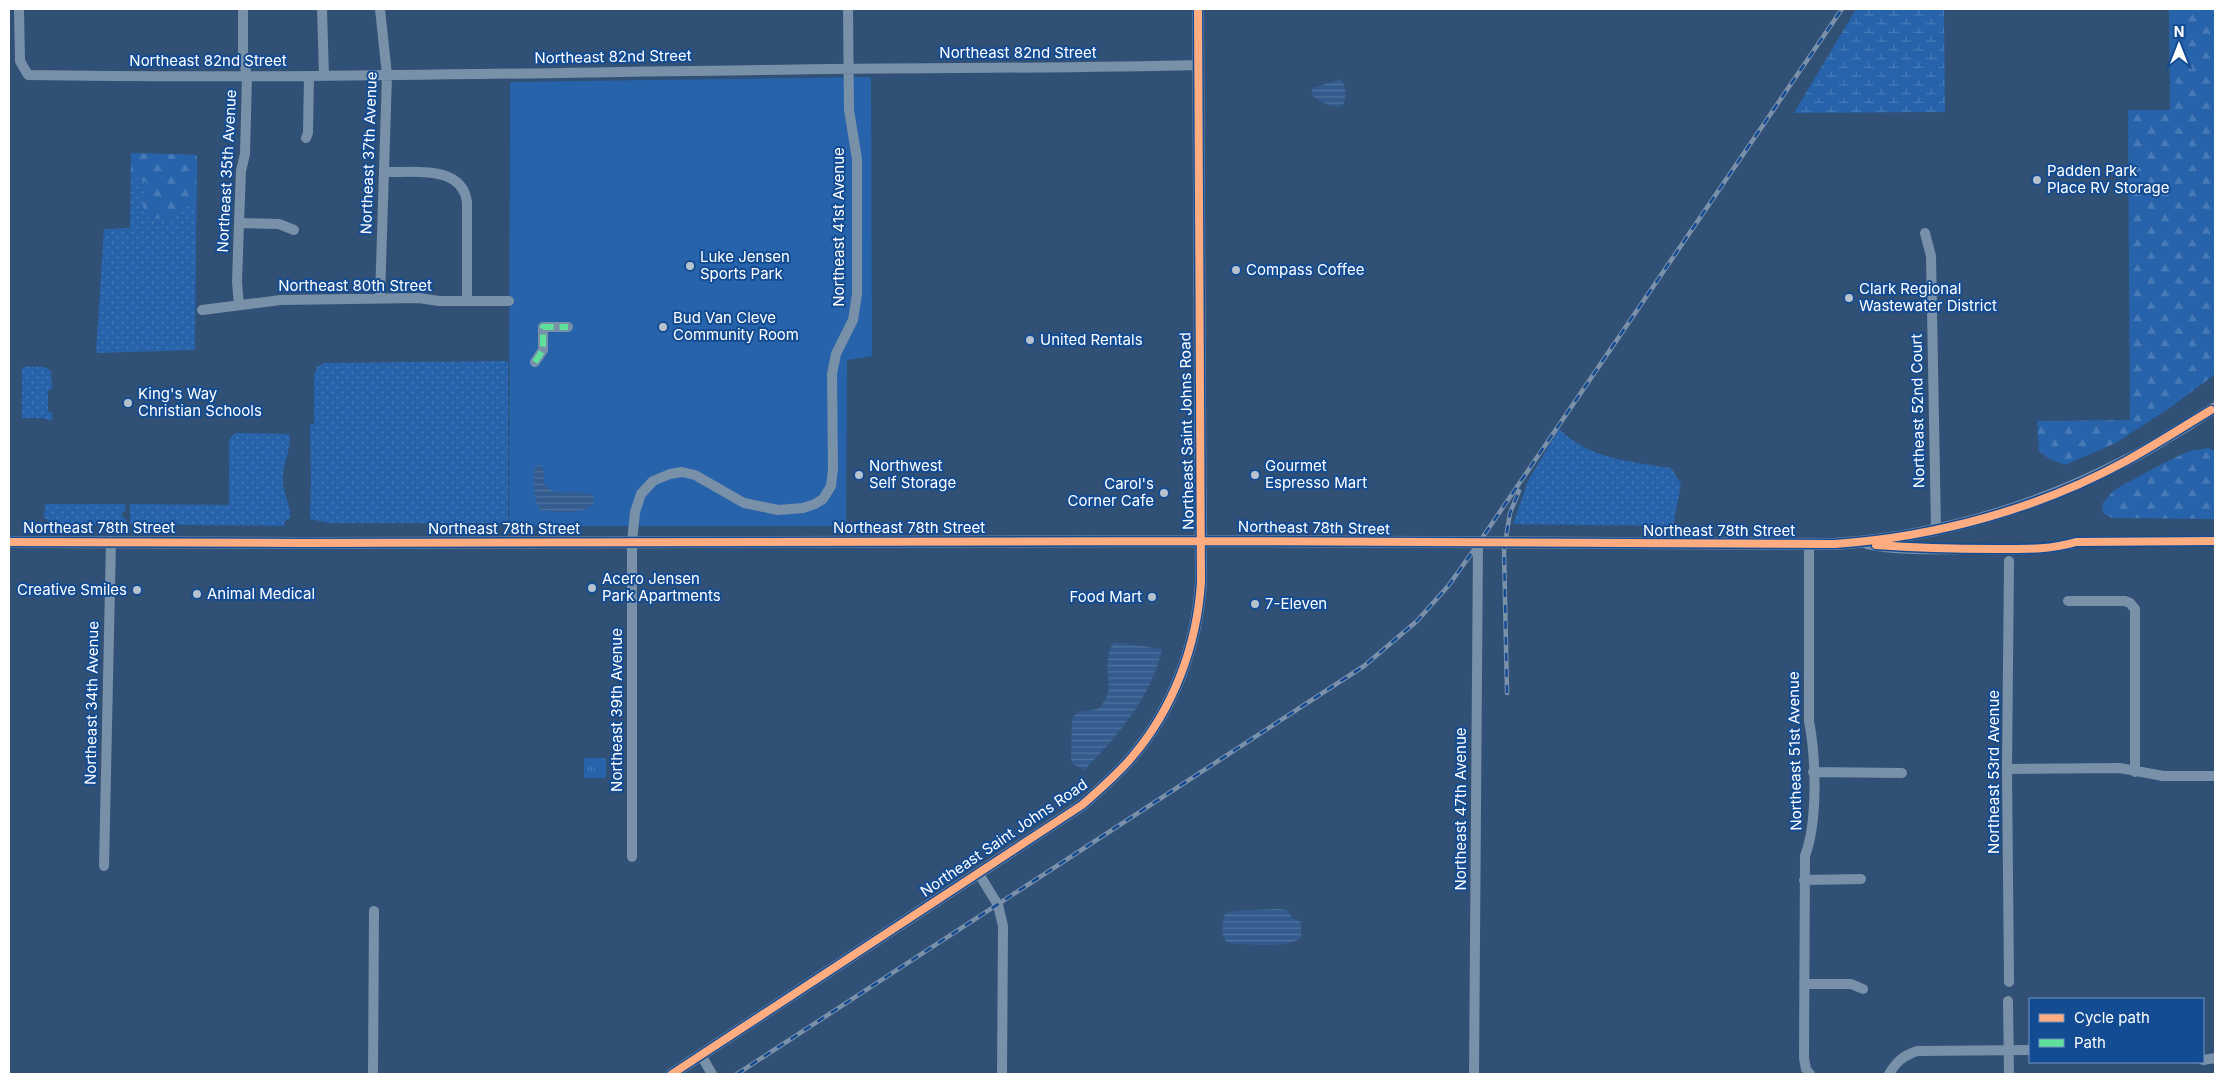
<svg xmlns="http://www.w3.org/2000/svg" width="2224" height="1083" font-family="Inter,sans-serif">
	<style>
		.grass { fill: url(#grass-dots) }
		.forest { fill: url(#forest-firs) }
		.wetland { fill: url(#wetland-marsh) }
		.park { fill: url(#park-tufts) }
		.garden { fill: #2763aa }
		.water { fill: url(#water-rules) }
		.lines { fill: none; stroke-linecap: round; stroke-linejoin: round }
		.minor { stroke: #7990a9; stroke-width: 10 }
		.major { stroke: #788ca7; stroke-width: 12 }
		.rail-casing { stroke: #7b90a9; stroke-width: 4.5 }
		.rail { stroke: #144c93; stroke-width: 2.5; stroke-dasharray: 8; stroke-linecap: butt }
		.quiet { stroke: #60e19b; stroke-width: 6; stroke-dasharray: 12 6; stroke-linecap: butt }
		.cycleway-casing { stroke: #144c93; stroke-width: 11 }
		.cycleway { stroke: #ffac80; stroke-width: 8 }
		.poi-dot { fill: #b7c2cf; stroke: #144c93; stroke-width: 2 }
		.labels { text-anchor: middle; stroke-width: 4; stroke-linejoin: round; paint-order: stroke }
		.street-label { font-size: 15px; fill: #fff; stroke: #144c93 }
		.poi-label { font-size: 15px; fill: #fff; stroke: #144c93; text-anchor: start }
	</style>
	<defs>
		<pattern id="grass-dots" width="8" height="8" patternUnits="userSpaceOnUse" patternTransform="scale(1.25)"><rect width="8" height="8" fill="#2763aa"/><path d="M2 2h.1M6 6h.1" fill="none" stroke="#477ab7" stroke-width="1.8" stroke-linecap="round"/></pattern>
		<pattern id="forest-firs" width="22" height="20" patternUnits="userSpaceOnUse" patternTransform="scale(1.25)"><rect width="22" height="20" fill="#2763aa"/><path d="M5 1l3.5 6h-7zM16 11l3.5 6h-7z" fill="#477ab7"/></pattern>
		<pattern id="wetland-marsh" width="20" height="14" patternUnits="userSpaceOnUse" patternTransform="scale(1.25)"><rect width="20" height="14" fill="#2763aa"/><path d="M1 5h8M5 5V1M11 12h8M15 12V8" fill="none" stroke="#477ab7"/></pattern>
		<pattern id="park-tufts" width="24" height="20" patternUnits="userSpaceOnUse" patternTransform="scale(1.25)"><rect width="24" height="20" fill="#2763aa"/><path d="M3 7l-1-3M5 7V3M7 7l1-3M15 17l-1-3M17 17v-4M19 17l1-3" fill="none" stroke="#477ab7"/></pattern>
		<pattern id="water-rules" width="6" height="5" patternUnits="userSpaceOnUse" patternTransform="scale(1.25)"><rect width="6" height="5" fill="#335b8e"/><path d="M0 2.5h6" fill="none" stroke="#52749f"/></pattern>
	</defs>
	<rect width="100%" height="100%" fill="#315076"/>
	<!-- grass -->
	<path class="grass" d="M131,153L197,155L195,350L96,353L104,229L130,228Z
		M508,361V523H328L310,519L311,479L310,424H314V376L317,367L324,363Z
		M28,366L45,367L51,371L52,388L48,391V411L52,413V421L42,418H22V368Z
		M1559,429C1589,459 1632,462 1671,468L1681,484L1673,526L1513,524L1528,481Z
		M235,433L289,434C292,450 283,461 283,476C282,493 291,504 290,518L284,522L285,526L130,524V504L229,505V439Z
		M45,504H125L126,511L122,512V516L126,519V524L52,525L47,519H44Z"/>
	<!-- forest -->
	<path class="forest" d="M2169,9H2215V374L2174,405L2116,443L2065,465L2048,458L2039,451L2037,421L2130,420L2128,110H2170Z
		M131,153L197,155L196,203H187L168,220L145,217L143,204L147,183L131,174Z
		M2209,448L2215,451V519L2112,518L2103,513L2102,504L2114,490L2162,464L2189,451Z"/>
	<!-- wetland -->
	<path class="wetland" d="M1856,9H1944L1945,112L1794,113Z"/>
	<!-- park -->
	<path class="park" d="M584,758H606V778H584Z"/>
	<!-- garden -->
	<path class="garden" d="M871,77L872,356L847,360L846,526H509L510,82Z"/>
	<!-- water -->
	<path class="water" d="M1341,79C1347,86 1347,99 1342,106C1331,109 1320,101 1311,95L1313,88Z
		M541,465L544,471V485C558,499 576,488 593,495L594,504C581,515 556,512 540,510C534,500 531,477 536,466Z
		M1114,642L1162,649C1151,697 1118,736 1084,770L1073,764L1071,759L1072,718L1078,712L1098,709C1118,690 1103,675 1109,653C1109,649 1113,645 1114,642Z
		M1277,909L1287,910L1292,918L1301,922V937C1290,949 1250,944 1234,944L1227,943C1220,934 1222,925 1225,914L1233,911Z"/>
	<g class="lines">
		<!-- minor -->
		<path class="minor" d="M19,9L20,61L28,75C273,79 518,73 763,70C908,67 1053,69 1198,65
			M322,9L324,76
			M306,138L308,133L309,76
			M384,172C412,173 462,164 467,202V301
			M239,223L279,224L294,230
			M1925,233L1931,256L1936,529
			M380,298L387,75L380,9
			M239,305L237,282L239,223L241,171L245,154L247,76L243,57V9
			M202,310L281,300L419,298L439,301H509
			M535,362L543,350V327H568
			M1867,544C1900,551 1938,549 1972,549C2006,549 2043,552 2076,542L2215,541
			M1809,545V721C1816,758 1818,821 1805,856L1804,1058L1806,1069L1810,1074
			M2009,561L2007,769L2009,982
			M2068,601H2125L2130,603L2135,609V772
			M2007,769L2120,768L2163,776H2215
			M1813,772L1902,773
			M632,857V542L635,512L641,494L653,481L670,474L682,472L695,475L744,503L778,510L803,508L815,504L823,499L831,486L833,469L832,374L836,354L853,320L857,294V159L849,110L848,9
			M104,866L111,541
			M979,874L998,905L1003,926L1002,1074
			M1804,880L1861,879
			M1804,984H1851L1863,989
			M2008,1001L2009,1074
			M701,1055L712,1074
			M2203,1060L2215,1058
			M373,1074L374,911
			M1474,1074L1478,544
			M1889,1074C1897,1061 1903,1056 1917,1051L2030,1050"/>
		<!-- major -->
		<path class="major" d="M9,542L302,543L1202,541L1835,544C1936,537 2034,508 2123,462C2145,452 2165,438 2186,426C2195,420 2205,413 2215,408
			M672,1074L1082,805C1099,790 1117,775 1132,757C1173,709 1197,646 1201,582L1198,9"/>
		<!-- rail casing -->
		<g class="rail-casing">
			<path id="rail" d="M1507,693L1504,550L1510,513L1519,491
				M737,1074L1364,666L1417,621L1449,585L1478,544L1842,9"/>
		</g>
		<!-- rail -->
		<use href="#rail" class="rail"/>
		<!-- quiet -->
		<path class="quiet" d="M535,362L543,350V327H568"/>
		<!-- cycleway casing -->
		<g class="cycleway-casing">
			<path id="cycleway" d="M9,542L302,543L1202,541L1835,544C1935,537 2038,509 2126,461C2155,445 2183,427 2211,410
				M1876,545C1916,548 1956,549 1996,549C2023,549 2050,550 2076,542L2215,541
				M672,1074L1082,805C1099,790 1117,775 1132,757C1173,709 1197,646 1201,582L1198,9"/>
		</g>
		<!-- cycleway -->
		<use href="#cycleway" class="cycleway"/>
	</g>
	<!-- markers -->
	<g class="poi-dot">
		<circle cx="2037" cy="180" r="5"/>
		<circle cx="690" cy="266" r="5"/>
		<circle cx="1236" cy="270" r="5"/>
		<circle cx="1849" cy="298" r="5"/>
		<circle cx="663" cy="327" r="5"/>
		<circle cx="1030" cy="340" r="5"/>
		<circle cx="128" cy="403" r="5"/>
		<circle cx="859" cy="475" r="5"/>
		<circle cx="1255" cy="475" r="5"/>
		<circle cx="1164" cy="493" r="5"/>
		<circle cx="592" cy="588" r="5"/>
		<circle cx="137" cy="590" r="5"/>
		<circle cx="197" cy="594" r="5"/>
		<circle cx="1152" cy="597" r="5"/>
		<circle cx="1255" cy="604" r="5"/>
	</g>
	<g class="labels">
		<!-- street labels -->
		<g class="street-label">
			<text x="1018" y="58">Northeast 82nd Street</text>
			<text transform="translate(613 57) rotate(-1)" y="5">Northeast 82nd Street</text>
			<text x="208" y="66">Northeast 82nd Street</text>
			<text transform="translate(369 153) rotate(-88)" y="5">Northeast 37th Avenue</text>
			<text transform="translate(227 171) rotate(-87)" y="5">Northeast 35th Avenue</text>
			<text transform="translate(839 227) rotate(-90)" y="5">Northeast 41st Avenue</text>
			<text x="355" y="291">Northeast 80th Street</text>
			<text transform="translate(1918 411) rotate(-91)" y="5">Northeast 52nd Court</text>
			<text transform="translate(1187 431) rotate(-91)" y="5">Northeast Saint Johns Road</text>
			<text x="99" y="533">Northeast 78th Street</text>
			<text x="909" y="533">Northeast 78th Street</text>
			<text transform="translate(1314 528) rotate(1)" y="5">Northeast 78th Street</text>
			<text x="504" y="534">Northeast 78th Street</text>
			<text x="1719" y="536">Northeast 78th Street</text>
			<text transform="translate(92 703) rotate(-89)" y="5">Northeast 34th Avenue</text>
			<text transform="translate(617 710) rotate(-90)" y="5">Northeast 39th Avenue</text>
			<text transform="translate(1795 751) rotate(-91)" y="5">Northeast 51st Avenue</text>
			<text transform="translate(1994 772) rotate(-90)" y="5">Northeast 53rd Avenue</text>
			<text transform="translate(1461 809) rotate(-90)" y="5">Northeast 47th Avenue</text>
			<text transform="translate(1004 838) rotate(-34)" y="5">Northeast Saint Johns Road</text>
		</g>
		<!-- poi labels -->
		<g class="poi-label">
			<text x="2047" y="176">Padden Park<tspan x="2047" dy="17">Place RV Storage</tspan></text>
			<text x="700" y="262">Luke Jensen<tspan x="700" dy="17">Sports Park</tspan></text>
			<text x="1246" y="275">Compass Coffee</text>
			<text x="1859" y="294">Clark Regional<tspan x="1859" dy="17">Wastewater District</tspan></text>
			<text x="673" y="323">Bud Van Cleve<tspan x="673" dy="17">Community Room</tspan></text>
			<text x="1040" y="345">United Rentals</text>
			<text x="138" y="399">King's Way<tspan x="138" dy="17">Christian Schools</tspan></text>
			<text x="869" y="471">Northwest<tspan x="869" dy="17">Self Storage</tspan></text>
			<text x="1265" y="471">Gourmet<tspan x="1265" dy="17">Espresso Mart</tspan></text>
			<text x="1154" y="489" text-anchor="end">Carol's<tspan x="1154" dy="17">Corner Cafe</tspan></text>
			<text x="602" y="584">Acero Jensen<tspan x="602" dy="17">Park Apartments</tspan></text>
			<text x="127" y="595" text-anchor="end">Creative Smiles</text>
			<text x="207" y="599">Animal Medical</text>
			<text x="1142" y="602" text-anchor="end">Food Mart</text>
			<text x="1265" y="609">7-Eleven</text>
		</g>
	</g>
	<!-- border -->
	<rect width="2224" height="1083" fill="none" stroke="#ffffff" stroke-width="20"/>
	<!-- legend -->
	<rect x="2029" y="998" width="175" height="65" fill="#144c93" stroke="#7294be"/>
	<rect x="2039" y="1014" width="25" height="8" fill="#ffac80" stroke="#7294be"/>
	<text x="2074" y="1023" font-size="15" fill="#ffffff">Cycle path</text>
	<rect x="2039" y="1039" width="25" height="8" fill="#60e19b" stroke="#7294be"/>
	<text x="2074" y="1048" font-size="15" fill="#ffffff">Path</text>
	<!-- north arrow -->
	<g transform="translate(2179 45)" stroke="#144c93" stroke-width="4" paint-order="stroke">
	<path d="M0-4L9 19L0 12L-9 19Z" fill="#ffffff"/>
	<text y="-8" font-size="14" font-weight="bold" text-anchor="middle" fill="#ffffff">N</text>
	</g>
</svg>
